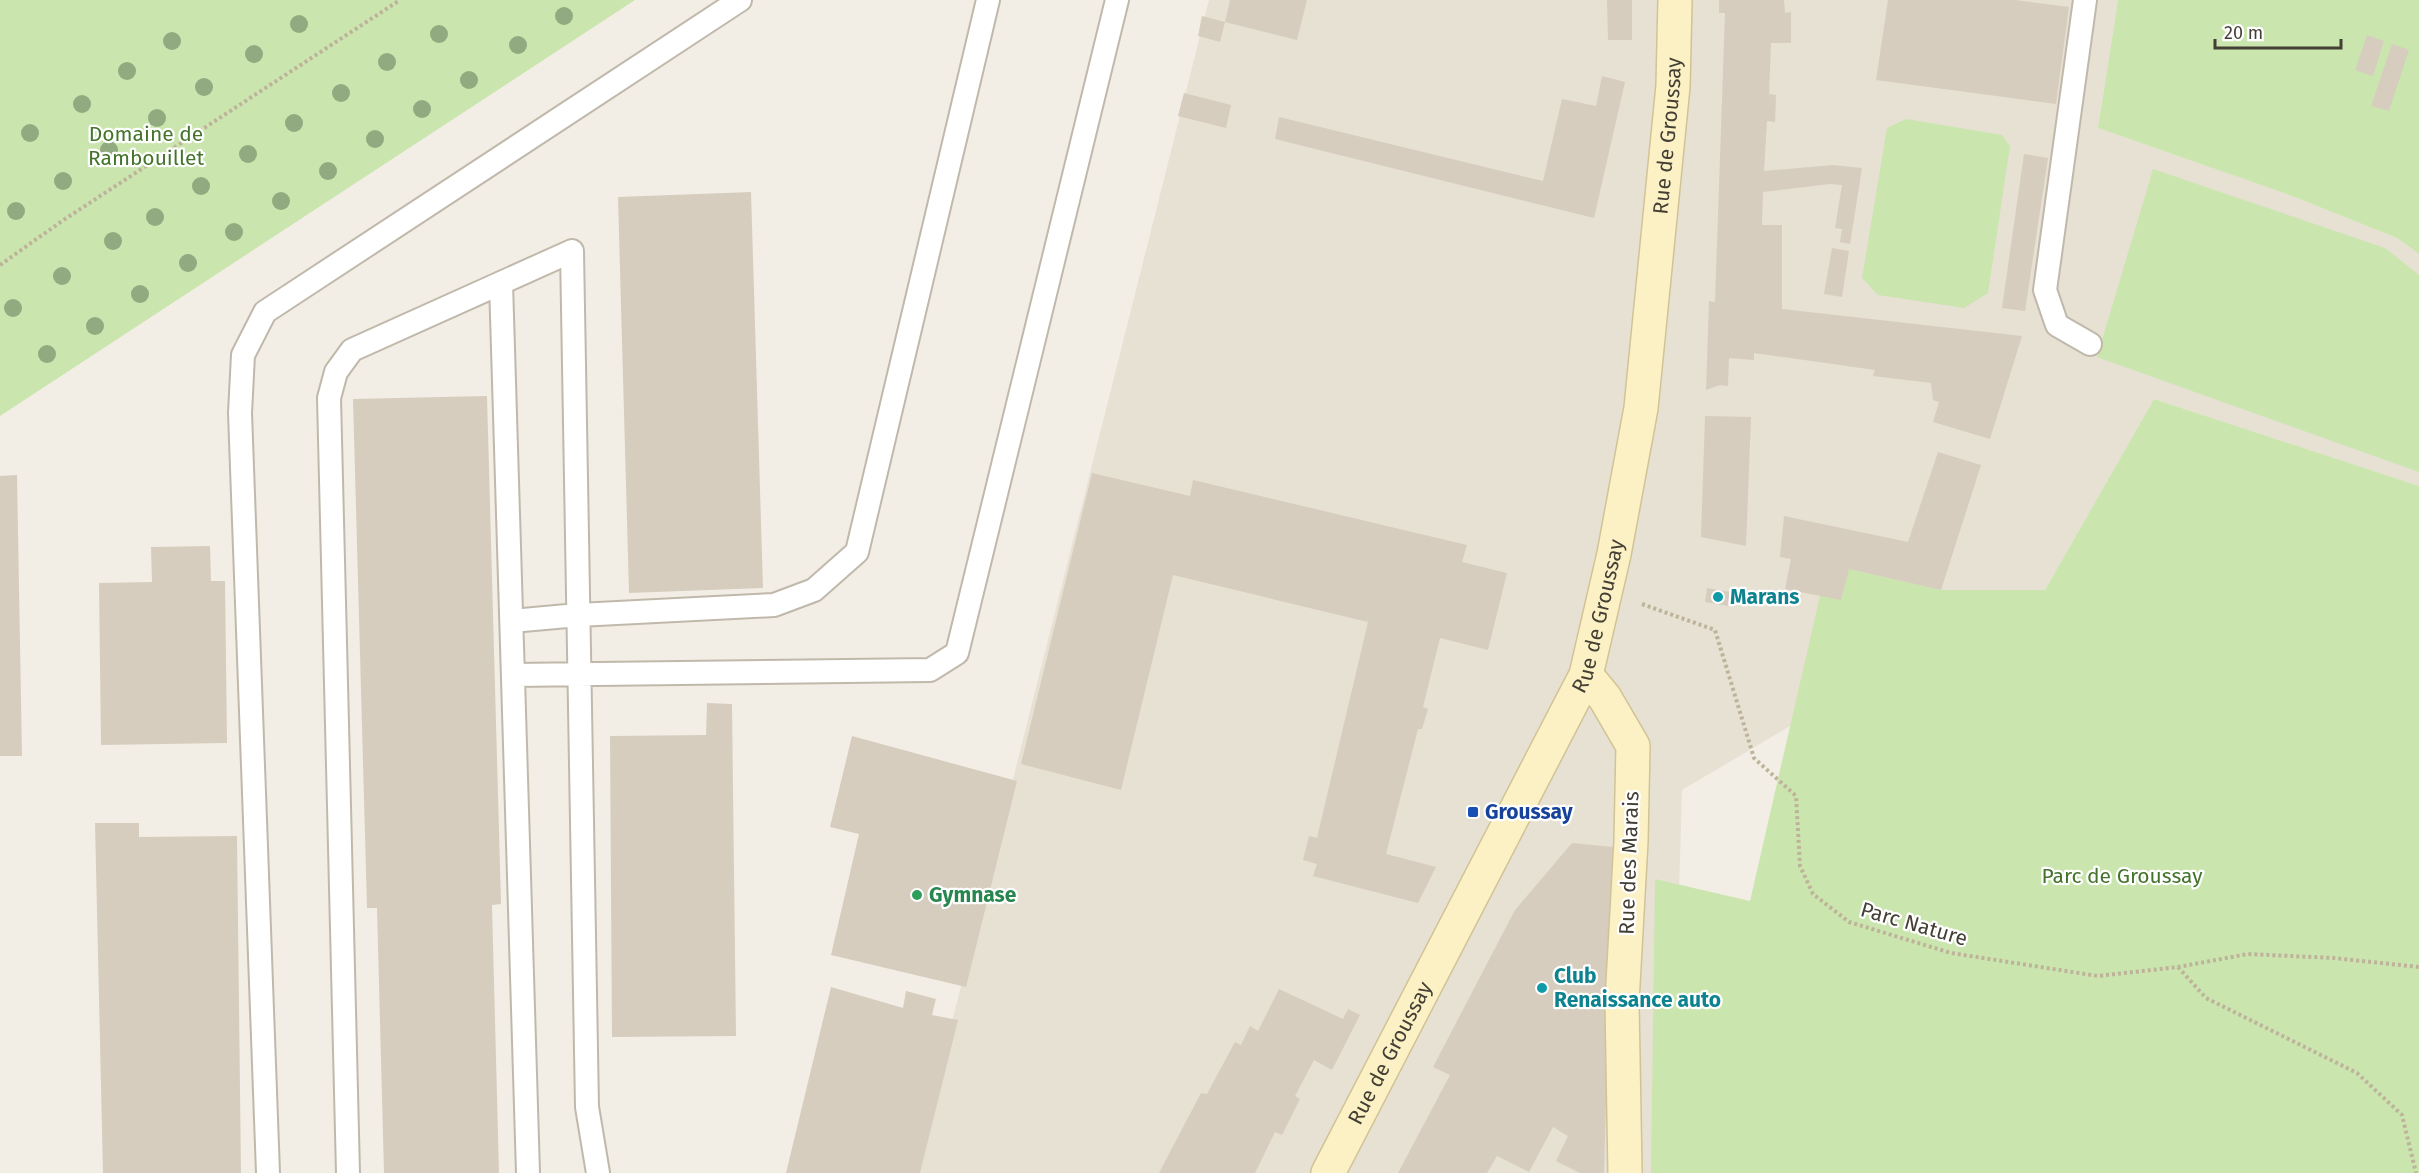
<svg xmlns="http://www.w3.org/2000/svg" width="2419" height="1173" font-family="'Fira Sans',sans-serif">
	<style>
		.residential { fill: #e6e1d3 }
		.green { fill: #cbe5af }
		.building { fill: #d6cdbe }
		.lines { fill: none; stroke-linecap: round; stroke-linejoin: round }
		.lane-casing { stroke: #c0b9ab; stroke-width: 26 }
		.secondary-casing { stroke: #d1c396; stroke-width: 36 }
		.path { stroke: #beb39a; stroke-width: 4; stroke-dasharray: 3 3; stroke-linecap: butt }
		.lane { stroke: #fff; stroke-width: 22 }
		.secondary { stroke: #fcf1c5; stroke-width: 33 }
		.tree { fill: #92aa7f }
		.culture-dot { fill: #0f9aa8; stroke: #fff; stroke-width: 2 }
		.transit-dot { fill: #1a4fb4; stroke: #fff; stroke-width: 2 }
		.leisure-dot { fill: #2e9e5b; stroke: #fff; stroke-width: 2 }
		.labels { text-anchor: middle; stroke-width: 4.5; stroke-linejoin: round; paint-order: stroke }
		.park-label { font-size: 21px; fill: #44732b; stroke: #fff }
		.street-label { font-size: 21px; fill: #443f35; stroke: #fff }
		.culture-label { font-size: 21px; font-weight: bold; fill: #0d838f; stroke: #fff; text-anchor: start }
		.transit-label { font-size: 21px; font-weight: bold; fill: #164399; stroke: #fff; text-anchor: start }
		.leisure-label { font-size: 21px; font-weight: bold; fill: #27864d; stroke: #fff; text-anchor: start }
	</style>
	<rect width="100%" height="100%" fill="#f2eee5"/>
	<!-- residential -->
	<path class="residential" d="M1209,0H2118L2098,128L2292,196L2397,238L2419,254V486L2154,399L2045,590L2000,602L1682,790L1671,1173H914Z"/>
	<!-- green -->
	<path class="green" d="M0,0H635L0,416Z
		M2118,0H2419V254L2397,238L2292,196L2098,128Z
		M1906,119L2002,135L2010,146L1988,293L1964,308L1878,295L1862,278L1887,128Z
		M2153,169L2385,248L2419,275V472L2097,357Z
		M2154,399L2419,486V1173H1651L1655,879L1750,901L1820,596L1849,569L1941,590H2045Z"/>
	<!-- building -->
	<path class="building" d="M1230,0H1307L1297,40L1225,22Z
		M1607,0H1632V40H1608Z
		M1719,0H1784L1785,13L1791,12V43H1771L1769,94L1776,95L1775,122L1767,121L1764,171L1833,165L1862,168L1850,244L1840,242L1842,229L1835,228L1842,185L1830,184L1763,192L1762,225H1782V309L2022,336L1990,439L1933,422L1939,402L1933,400L1931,383L1873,376L1875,370L1754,353V360L1729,358L1728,386L1720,385L1706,390L1709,301L1715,302L1725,13H1719Z
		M1888,0H2015L2069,7L2056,104L1876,80Z
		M1202,16L1225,22L1220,42L1198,36Z
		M2367,35L2384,41L2373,76L2355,70Z
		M2392,44L2409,50L2389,111L2371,106Z
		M1602,76L1625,82L1594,218L1275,139L1279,117L1543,181L1562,99L1596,106Z
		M1184,93L1231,105L1226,128L1178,116Z
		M2024,154L2048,158L2025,311L2002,308Z
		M751,192L763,588L629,593L618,197Z
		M1832,248L1849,251L1842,297L1824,294Z
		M487,396L501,904L492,905L499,1173H384L377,908H367L353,399Z
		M1705,416L1751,417L1746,546L1701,537Z
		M1938,452L1981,465L1941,590L1849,569L1841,600L1785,589L1791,559L1780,557L1784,516L1908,542Z
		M1092,473L1190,496L1193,480L1467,545L1462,562L1507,573L1488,650L1440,638L1423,707L1428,709L1422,729H1418L1386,854L1436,867L1418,903L1313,876L1317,864L1303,860L1309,836L1317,838L1368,622L1173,575L1121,790L1021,764Z
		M17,475L22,756H0V476Z
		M210,546L211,581H225L227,743L101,745L99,583L152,582L151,547Z
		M1707,588L1730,592L1728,606L1705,602Z
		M707,703L732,704L736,1036L612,1037L610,736L706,735Z
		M852,736L1017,781L966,987L831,955L859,834L830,827Z
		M95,823H139V837L237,836L241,1173H103Z
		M1572,843L1613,847L1604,1173H1580L1556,1161L1568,1136L1553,1127L1529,1172L1497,1156L1487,1173H1398L1450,1075L1433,1067L1515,910Z
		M831,987L903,1008L906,991L936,999L932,1015L958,1020L920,1173H786Z
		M1279,989L1343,1019L1348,1009L1360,1015L1332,1070L1314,1060L1295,1096L1300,1099L1282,1135L1275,1132L1255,1173H1159L1201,1093L1207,1094L1235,1042L1241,1045L1250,1026L1258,1031Z"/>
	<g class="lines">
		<!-- lane casing -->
		<g class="lane-casing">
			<path id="lane" d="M2085,0L2045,290L2057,325L2090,344
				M501,283L528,1173
				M512,621L578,615L774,605L814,590L857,552L988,0
				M513,675L930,670L957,653L1117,0
				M268,1173L240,413L243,355L265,312L740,0
				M348,1173L329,398L336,372L352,350L572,251L587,1107L598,1173"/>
		</g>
		<!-- secondary casing -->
		<g class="secondary-casing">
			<g id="secondary">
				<path d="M1586,675L1605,698L1633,746L1631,841L1622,1002L1625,1173"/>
				<path id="s1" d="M1328,1173L1586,675L1614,554L1641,408L1673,86L1675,0"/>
			</g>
		</g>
		<!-- path -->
		<path class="path" d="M0,265L62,221L400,0
			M1642,604L1715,630L1754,758L1796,796L1800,866L1813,894L1849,922L1951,953L2098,976L2178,967L2248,954L2334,958L2419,967
			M2178,967L2206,998L2357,1073L2402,1115L2416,1173"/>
		<!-- lane -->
		<use href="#lane" class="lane"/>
		<!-- secondary -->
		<use href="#secondary" class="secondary"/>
	</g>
	<!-- trees -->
	<g class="tree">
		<circle cx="564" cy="16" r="9"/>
		<circle cx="299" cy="24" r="9"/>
		<circle cx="439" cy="34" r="9"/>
		<circle cx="172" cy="41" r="9"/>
		<circle cx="518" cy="45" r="9"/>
		<circle cx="254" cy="54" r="9"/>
		<circle cx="387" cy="62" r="9"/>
		<circle cx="127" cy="71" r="9"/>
		<circle cx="469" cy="80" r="9"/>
		<circle cx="204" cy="87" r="9"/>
		<circle cx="341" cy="93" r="9"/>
		<circle cx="82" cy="104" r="9"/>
		<circle cx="422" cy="109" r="9"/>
		<circle cx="157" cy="118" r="9"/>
		<circle cx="294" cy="123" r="9"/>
		<circle cx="30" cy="133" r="9"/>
		<circle cx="375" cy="139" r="9"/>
		<circle cx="109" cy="150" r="9"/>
		<circle cx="248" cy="154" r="9"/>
		<circle cx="328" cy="171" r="9"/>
		<circle cx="63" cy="181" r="9"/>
		<circle cx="201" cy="186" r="9"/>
		<circle cx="281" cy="201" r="9"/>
		<circle cx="16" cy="211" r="9"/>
		<circle cx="155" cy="217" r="9"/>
		<circle cx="234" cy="232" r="9"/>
		<circle cx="113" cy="241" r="9"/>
		<circle cx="188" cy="263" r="9"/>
		<circle cx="62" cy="276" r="9"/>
		<circle cx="140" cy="294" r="9"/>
		<circle cx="13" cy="308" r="9"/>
		<circle cx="95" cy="326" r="9"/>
		<circle cx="47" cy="354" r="9"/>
	</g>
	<!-- markers -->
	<g class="culture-dot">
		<circle cx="1718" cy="597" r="6"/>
		<circle cx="1542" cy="988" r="6"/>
	</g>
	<rect class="transit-dot" x="1467" y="806" width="12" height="12" rx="3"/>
	<circle class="leisure-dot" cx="917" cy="895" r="6"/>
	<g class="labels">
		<!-- park labels -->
		<g class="park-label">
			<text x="146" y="141">Domaine de<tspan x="146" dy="24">Rambouillet</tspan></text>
			<text x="2122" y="883">Parc de Groussay</text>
		</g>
		<!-- street labels -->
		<g class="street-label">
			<text dy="7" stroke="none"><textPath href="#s1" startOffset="1107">Rue de Groussay</textPath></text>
			<text dy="7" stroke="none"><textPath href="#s1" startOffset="621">Rue de Groussay</textPath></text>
			<text transform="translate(1629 863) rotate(-88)" y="7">Rue des Marais</text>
			<text transform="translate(1914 924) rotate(16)" y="7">Parc Nature</text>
			<text dy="7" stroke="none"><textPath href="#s1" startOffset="135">Rue de Groussay</textPath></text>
		</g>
		<!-- culture labels -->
		<g class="culture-label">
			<text x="1730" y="604">Marans</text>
			<text x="1554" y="983">Club<tspan x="1554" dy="24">Renaissance auto</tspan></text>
		</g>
		<!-- transit labels -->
		<g class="transit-label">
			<text x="1485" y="819">Groussay</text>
		</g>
		<!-- leisure labels -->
		<g class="leisure-label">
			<text x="929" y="902">Gymnase</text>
		</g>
	</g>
	<!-- scale -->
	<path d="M2215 39v9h126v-9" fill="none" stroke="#443f35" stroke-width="3"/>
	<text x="2224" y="39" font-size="18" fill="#443f35" stroke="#ffffff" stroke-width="4.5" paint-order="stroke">20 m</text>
</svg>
